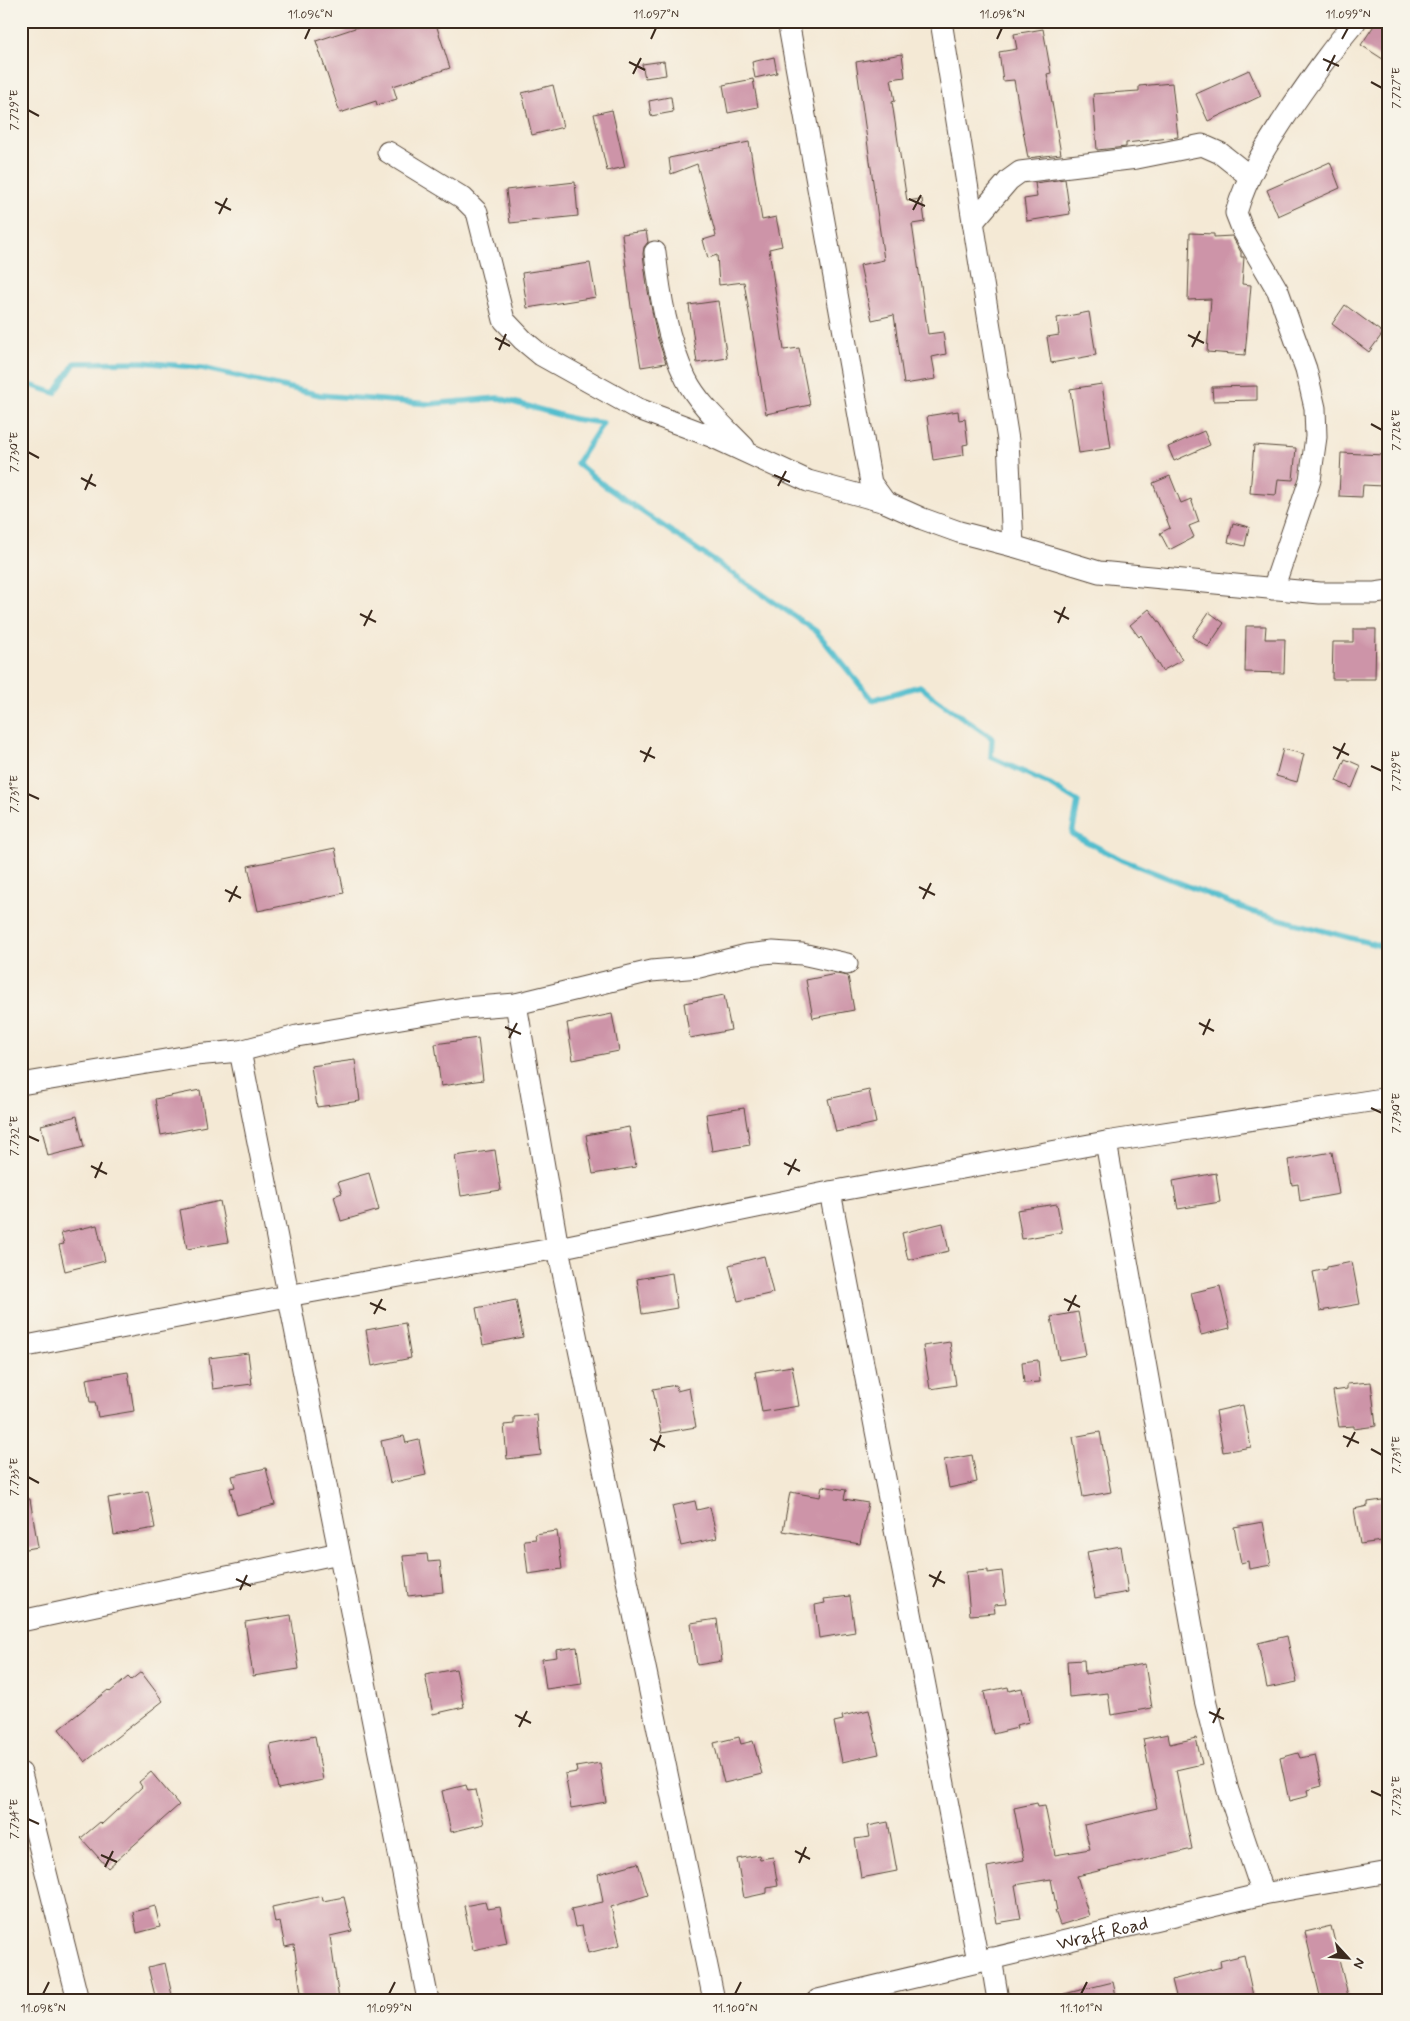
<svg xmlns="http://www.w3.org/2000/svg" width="1410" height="2021" font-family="Mynerve,sans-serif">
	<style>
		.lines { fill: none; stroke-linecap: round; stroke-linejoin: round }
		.stream { stroke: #52bece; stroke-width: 5.5 }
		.building { fill: #cd94a8 }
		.street-casing { stroke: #574739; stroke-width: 23 }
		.street { stroke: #fff; stroke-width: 21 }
		.ticks { fill: none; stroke: #3b2a1e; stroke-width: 2 }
		.labels { text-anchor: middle; stroke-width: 4; stroke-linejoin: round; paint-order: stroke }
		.street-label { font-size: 19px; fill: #3b2a1e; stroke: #f7f3e8 }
		.neatline { fill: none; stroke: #3b2a1e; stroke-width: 2 }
		.ticks-label { font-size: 12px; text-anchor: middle; fill: #3b2a1e }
	</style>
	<rect width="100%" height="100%" fill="#f7f3e8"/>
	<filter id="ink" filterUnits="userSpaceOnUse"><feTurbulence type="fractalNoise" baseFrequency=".02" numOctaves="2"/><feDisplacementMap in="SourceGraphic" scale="10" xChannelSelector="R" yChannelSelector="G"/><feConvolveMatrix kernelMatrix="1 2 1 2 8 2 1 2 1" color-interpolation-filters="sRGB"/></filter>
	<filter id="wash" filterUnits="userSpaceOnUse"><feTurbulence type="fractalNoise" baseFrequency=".0096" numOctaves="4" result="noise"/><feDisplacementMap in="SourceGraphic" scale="20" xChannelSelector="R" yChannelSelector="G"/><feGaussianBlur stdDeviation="1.12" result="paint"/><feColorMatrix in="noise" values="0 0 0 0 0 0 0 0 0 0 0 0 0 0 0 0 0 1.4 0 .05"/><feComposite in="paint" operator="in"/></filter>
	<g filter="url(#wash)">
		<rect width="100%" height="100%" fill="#f4e9d5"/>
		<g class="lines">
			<!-- stream -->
			<path class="stream" d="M21,382L55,393L75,363L142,362L202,368L320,395L430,404L498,398L574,419L603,423L577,463L605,486L816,631L872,700L920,686L933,697L992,738L991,757L1047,783L1078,802L1072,834L1120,859L1253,912L1389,948"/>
		</g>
		<g id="blocks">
			<!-- building -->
			<path class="building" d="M359,21H435L450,68L393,86L397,99L377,105L376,101L340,113L316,41L361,26Z
				M1377,21H1389V63L1361,45Z
				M1043,29L1051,73L1047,74L1061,154L1028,158L1014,80L1003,81L999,52L1017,49L1014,34Z
				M902,54L905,77L891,79L895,101L892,102L907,201L922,199L925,222L912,224L928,334L943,332L946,354L932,357L936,379L904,384L894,315L872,320L860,265L884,260L856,62Z
				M774,57L777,73L755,78L752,62Z
				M664,61L666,75L645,78L642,64Z
				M1249,70L1261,96L1208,121L1196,94Z
				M753,79L758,107L728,113L723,85Z
				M1172,83L1178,137L1126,143V147L1097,150L1093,94L1139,91V86Z
				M553,85L563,127L532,135L522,93Z
				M669,97H671L673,112L651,116L649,101Z
				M612,110L625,167L607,171L594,114Z
				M749,142L762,220L776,217L782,246L769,249L784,350L799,348L810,405L766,414L744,282L719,285L717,255L708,258L703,240L716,236L697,164L671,174L669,158Z
				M1330,162L1340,188L1278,216L1267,190Z
				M1065,179L1070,214L1027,221L1024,199L1037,197L1035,183Z
				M575,182L578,216L510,223L506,190Z
				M646,231L648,242L644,247L643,254L647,286L657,336L666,363L641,367L631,307L622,234Z
				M1190,233L1214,234V237L1232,236L1241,252V257H1244L1242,284L1251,285L1245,355L1207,352L1211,299L1188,300Z
				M590,263L596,297L527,308L522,273Z
				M718,301L727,358L697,363L689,305Z
				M1345,305L1383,333L1369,352L1332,324Z
				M1089,312L1096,355L1051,363L1047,337L1059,335L1057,318Z
				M1102,384L1111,448L1079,453L1070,389Z
				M1257,386V400L1213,401L1212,387Z
				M958,411L959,420L965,419L968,444L963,445L964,455L933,460L927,416Z
				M1204,431L1210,445L1174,461L1168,447Z
				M1254,445L1296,448L1293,480L1278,479L1276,495L1250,493Z
				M1341,453L1384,455L1383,486L1363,485L1362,497L1339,496Z
				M1170,476L1181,503L1191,499L1199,522L1189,526L1194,537L1169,550L1160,533L1170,528L1153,483Z
				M1233,523L1249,527L1245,546L1228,542Z
				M1149,609L1160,623L1182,660L1162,671L1141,635L1139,637L1130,625Z
				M1209,612L1224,623L1208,647L1192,637Z
				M1246,626H1266L1265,639H1285L1284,673L1245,672Z
				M1353,629H1376L1375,679H1332L1333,642H1353Z
				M1283,749L1304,754L1297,782L1276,776Z
				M1345,759L1361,766L1352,788L1336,781Z
				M335,848L344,893L258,911L248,866Z
				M836,974L848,976L854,1010L813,1018L806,980Z
				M724,995L731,1030L690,1038L684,1003Z
				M612,1014L619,1051L573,1060L567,1023Z
				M478,1038L483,1080L441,1086L435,1044Z
				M355,1060L360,1101L317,1107L311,1066Z
				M200,1090L206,1126L161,1135L155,1099Z
				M869,1090L876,1123L836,1132L828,1099Z
				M744,1108L750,1145L712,1151L706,1114Z
				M77,1116L84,1147L48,1156L41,1125Z
				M629,1127L636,1167L593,1174L586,1135Z
				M495,1150L501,1190L461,1196L455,1156Z
				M1332,1152L1339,1194L1300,1201L1298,1184L1292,1185L1288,1160Z
				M369,1173L379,1210L341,1221L334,1196L342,1193L338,1182Z
				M1216,1173L1220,1202L1178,1209L1173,1181Z
				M220,1201L228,1242L187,1249L180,1210Z
				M1057,1204L1062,1232L1022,1239L1017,1210Z
				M943,1223L949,1251L908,1260L902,1233Z
				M97,1225L105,1261L65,1271L59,1245L64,1244L61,1233Z
				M764,1256L773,1293L738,1301L729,1265Z
				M1352,1262L1360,1304L1320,1311L1313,1272L1327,1269V1267Z
				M672,1273L677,1308L642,1314L637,1279Z
				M1220,1286L1230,1328L1201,1335L1191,1293Z
				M516,1300L523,1337L483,1345L476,1308Z
				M1078,1312L1086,1355L1059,1360L1051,1317Z
				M405,1323L411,1358L372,1366L366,1330Z
				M950,1342L956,1385L930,1389L923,1346Z
				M248,1353L252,1384L213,1389L209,1358Z
				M1038,1360L1040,1382L1024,1383L1022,1362Z
				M792,1366L799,1406L762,1412L755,1372Z
				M128,1372L134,1411L98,1417L95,1402H90L86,1379Z
				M1371,1382L1376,1426L1354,1429V1426L1339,1427L1333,1391L1347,1389V1384Z
				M676,1385L677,1391L689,1388L696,1427L661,1433L653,1389Z
				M1243,1405L1251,1447L1223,1452L1216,1411Z
				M537,1415L541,1455L507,1459L504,1425L514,1424V1417Z
				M1100,1432L1111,1492L1083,1497L1073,1437Z
				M404,1436L406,1443L419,1440L426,1475L390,1483L381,1441Z
				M972,1455L977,1482L949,1488L944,1460Z
				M266,1468L275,1505L237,1515L230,1488L235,1487L232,1476Z
				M822,1486L846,1490L844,1499L868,1503L860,1544L783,1531L790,1492L820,1497Z
				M148,1491L155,1528L114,1535L108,1498Z
				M21,1499H30L38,1547L21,1550Z
				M1389,1499V1540L1360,1544L1354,1509L1368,1506V1502Z
				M695,1501L697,1510L710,1507L717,1538L681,1546L672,1506Z
				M1263,1522L1271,1565L1249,1569L1248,1561L1241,1563L1234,1527Z
				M557,1531L562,1569L528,1574L524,1540L536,1539L535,1534Z
				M1121,1546L1128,1592L1095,1598L1087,1552Z
				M427,1554L428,1562L440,1561L443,1592L408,1596L403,1556Z
				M988,1570V1573L1002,1571L1006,1604L994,1605L995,1613L970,1615L966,1572Z
				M850,1596L855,1632L819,1638L815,1605L825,1603L824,1599Z
				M291,1615L299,1669L253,1676L245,1622Z
				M717,1619L722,1661L697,1665L691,1623Z
				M1287,1636L1297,1682L1267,1688L1258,1643Z
				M577,1647L582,1684L546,1689L542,1659L557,1657L556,1650Z
				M1084,1660L1085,1674L1145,1664L1152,1708L1111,1715L1108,1693L1069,1697L1067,1661Z
				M456,1669L464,1707L433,1714L425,1675Z
				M141,1672L163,1701L85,1762L59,1729L108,1690L110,1692L128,1677L131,1680Z
				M1008,1687L1009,1691L1022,1688L1029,1722L1016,1725L1017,1728L993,1734L984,1692Z
				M869,1710L879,1754L842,1762L834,1722L843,1720L842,1716Z
				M1168,1734L1170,1744L1196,1738L1202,1764L1176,1770L1192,1849L1077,1876L1089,1916L1060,1925L1055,1911H1057L1051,1879L1015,1885L1021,1919L997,1923L987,1867L1024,1860L1014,1808L1037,1803L1038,1807L1045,1806L1055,1855L1090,1849L1084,1825L1157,1808L1143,1739Z
				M315,1736L323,1780L278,1789L270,1745Z
				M739,1737L741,1744L753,1741L762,1774L724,1783L714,1743Z
				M1298,1753L1300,1758L1315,1755L1322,1786L1307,1790L1308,1796L1289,1801L1280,1758Z
				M600,1763L606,1802L571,1808L565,1774L577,1772L576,1767Z
				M151,1772L179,1805L108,1868L81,1838L100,1822L102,1824L142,1787L139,1782Z
				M466,1785L468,1791L476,1790L484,1824L451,1832L442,1791Z
				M888,1822L897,1871L861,1878L855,1839L870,1837L868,1826Z
				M759,1855L760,1859L773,1857L778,1886L767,1888V1893L744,1898L737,1859Z
				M638,1863L648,1895L611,1907L620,1945L588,1953L582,1926L575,1927L571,1909L603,1902L598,1874Z
				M322,1896L323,1901L344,1897L352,1931L330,1936L339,2000H302L294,1945L285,1947L280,1922L275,1923L272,1907Z
				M485,1902L487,1909L500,1907L507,1943L473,1950L464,1906Z
				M155,1906L160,1927L137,1933L133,1912Z
				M1331,1926L1349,2000H1321L1305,1932Z
				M1244,1955L1254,2000H1177L1172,1980L1221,1967L1220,1961Z
				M165,1963L173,2000H156L148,1967Z
				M1113,1982L1117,2000H1065L1064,1994Z"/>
		</g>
	</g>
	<g filter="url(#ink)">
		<use href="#blocks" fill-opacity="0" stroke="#574739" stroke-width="1"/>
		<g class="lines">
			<!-- street casing -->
			<g class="street-casing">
				<g id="street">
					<path d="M788,21L871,483L885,502L923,519L959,532L1013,546L1099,572L1320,593H1375L1389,591"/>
					<path d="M941,21L1008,440L1013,546"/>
					<path d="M388,152L463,198L477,212L504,320L523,340L541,355L636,408L713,437L808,481L885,502"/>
					<path d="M973,222L1009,180L1020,172L1137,158L1202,145L1220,153L1249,176"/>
					<path d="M655,252C660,295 667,340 686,379C699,405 724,426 744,447"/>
					<path d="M1273,589L1310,480L1316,437L1315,408L1306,369L1278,291L1243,231L1236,213C1248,172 1270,140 1293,105C1313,76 1333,47 1356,21"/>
					<path d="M516,1004L558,1248L714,2000"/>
					<path d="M240,1051L428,2000"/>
					<path d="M21,1084L195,1055L240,1051L297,1036L407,1017L464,1008L516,1004L651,971L699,967L747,955L773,952L802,954L847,964"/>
					<path d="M1106,1142L1205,1700L1228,1791L1263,1894"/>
					<path d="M830,1192L978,1961"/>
					<path d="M21,1347L287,1296L558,1248L830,1192L1106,1142L1389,1098"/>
					<path d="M21,1621L339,1553"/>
					<path d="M21,1773L78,2000"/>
					<path d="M991,1958L998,2000"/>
					<path id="s1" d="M818,2000L1263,1894L1389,1872"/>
				</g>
			</g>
			<!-- street -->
			<use href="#street" class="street"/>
		</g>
	</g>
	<!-- ticks -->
	<path class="ticks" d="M305,39L310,28M651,39L656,28M997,39L1002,28M1342,39L1348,28M1323,59L1339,66M629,62L645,70M1327,71L1335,55M633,74L641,58M1371,82L1382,88M28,110L39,116M909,199L925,206M215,202L231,210M913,210L921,195M219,214L227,198M1188,335L1204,343M495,338L510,346M1192,347L1200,331M499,350L506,334M1371,424L1382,430M28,452L39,458M774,475L790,482M81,478L96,486M778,486L786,471M85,490L92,474M1054,611L1069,619M360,614L376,622M1058,623L1065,607M364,626L372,610M1333,747L1349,755M640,751L655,758M1337,759L1345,743M644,762L651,747M1371,766L1382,771M28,794L39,799M919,887L935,895M225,890L241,898M923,899L931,883M229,902L237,886M1199,1023L1214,1031M505,1027L521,1034M1203,1035L1210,1019M509,1038L517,1023M1371,1108L1382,1113M28,1136L39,1141M784,1163L800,1171M91,1166L107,1174M788,1175L796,1159M95,1178L102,1162M1064,1299L1080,1307M370,1303L386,1310M1068,1311L1076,1295M374,1314L382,1299M1343,1436L1359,1443M650,1439L665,1447M1347,1447L1355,1432M1371,1449L1382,1455M654,1451L661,1435M28,1477L39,1483M929,1575L945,1583M236,1579L251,1586M933,1587L941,1571M240,1590L247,1575M1209,1712L1224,1719M515,1715L531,1723M1213,1723L1220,1708M519,1727L527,1711M1371,1791L1382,1796M28,1819L39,1824M795,1851L810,1859M101,1855L117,1862M799,1863L806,1847M105,1867L113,1851M43,1994L49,1982M389,1994L395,1982M735,1994L741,1982M1081,1994L1087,1982"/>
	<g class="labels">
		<!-- street labels -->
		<g class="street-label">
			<text dy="7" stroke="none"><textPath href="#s1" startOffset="292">Wraff Road</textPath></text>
		</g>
	</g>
	<!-- margin -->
	<rect width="1410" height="2021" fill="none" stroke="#f7f3e8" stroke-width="55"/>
	<!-- north arrow -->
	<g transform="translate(1348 1958) rotate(116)" stroke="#f7f3e8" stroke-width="4" paint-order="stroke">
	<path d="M0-4L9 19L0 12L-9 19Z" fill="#3b2a1e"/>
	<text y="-8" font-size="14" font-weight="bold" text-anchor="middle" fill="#3b2a1e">N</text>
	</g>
	<rect x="28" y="28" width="1354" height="1966" class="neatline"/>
	<g class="ticks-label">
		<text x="310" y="18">11.096°N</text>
		<text x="656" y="18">11.097°N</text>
		<text x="1002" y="18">11.098°N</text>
		<text x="1348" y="18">11.099°N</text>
		<text transform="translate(1396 88) rotate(-90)" y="4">7.727°E</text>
		<text transform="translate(14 110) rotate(-90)" y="4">7.729°E</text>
		<text transform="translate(1396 430) rotate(-90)" y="4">7.728°E</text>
		<text transform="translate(14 452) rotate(-90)" y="4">7.730°E</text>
		<text transform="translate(1396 771) rotate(-90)" y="4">7.729°E</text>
		<text transform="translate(14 794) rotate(-90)" y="4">7.731°E</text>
		<text transform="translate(1396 1113) rotate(-90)" y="4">7.730°E</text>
		<text transform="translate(14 1136) rotate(-90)" y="4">7.732°E</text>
		<text transform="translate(1396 1455) rotate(-90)" y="4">7.731°E</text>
		<text transform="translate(14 1477) rotate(-90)" y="4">7.733°E</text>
		<text transform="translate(1396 1796) rotate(-90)" y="4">7.732°E</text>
		<text transform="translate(14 1819) rotate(-90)" y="4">7.734°E</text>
		<text x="43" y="2012">11.098°N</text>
		<text x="389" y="2012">11.099°N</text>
		<text x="735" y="2012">11.100°N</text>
		<text x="1081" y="2012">11.101°N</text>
	</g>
</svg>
